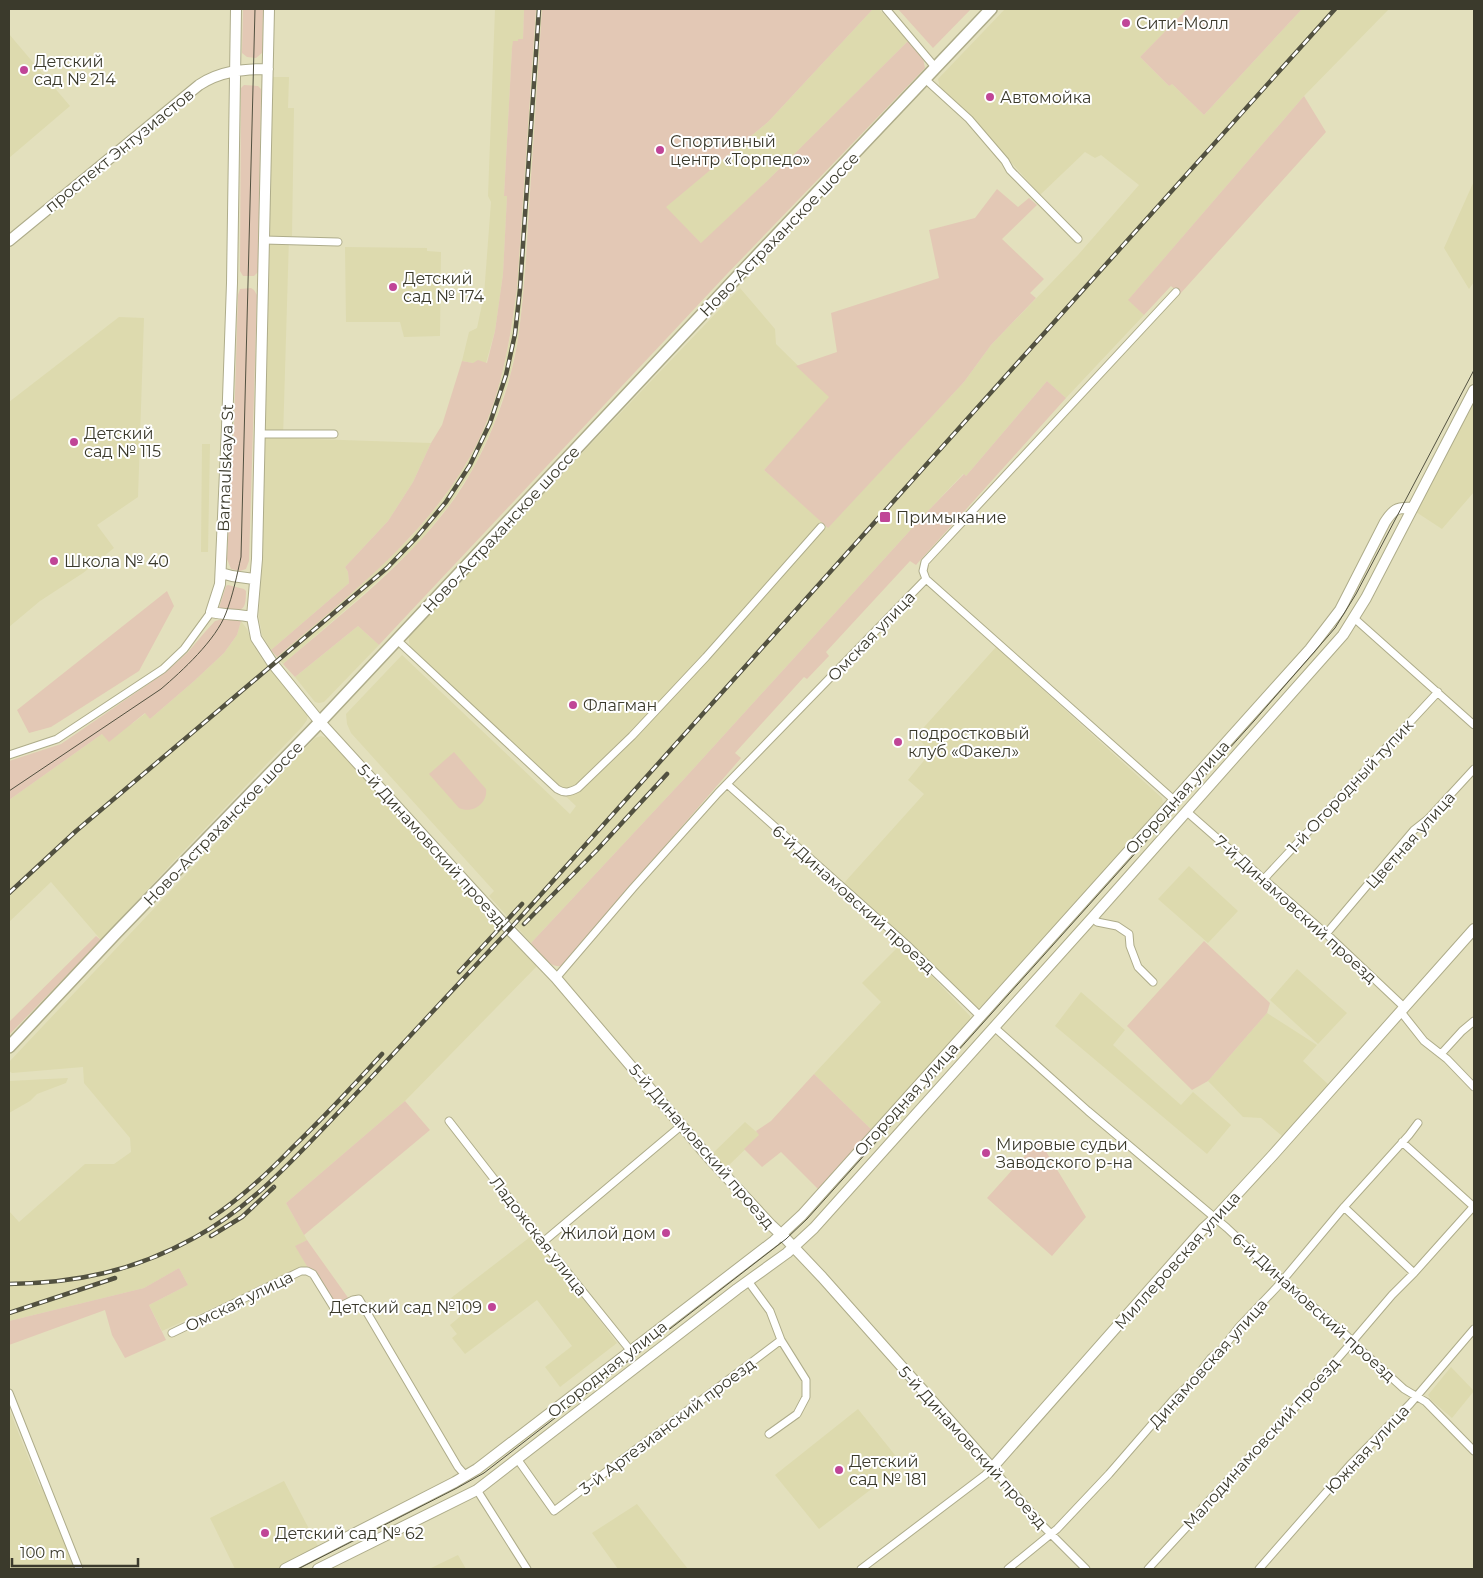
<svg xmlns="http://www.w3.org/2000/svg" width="1483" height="1578" font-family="Montserrat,sans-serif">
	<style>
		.built { fill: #dddaae }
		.green { fill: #e3c8b5 }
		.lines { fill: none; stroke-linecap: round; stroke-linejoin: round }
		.street-casing { stroke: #aeac8a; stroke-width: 9 }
		.secondary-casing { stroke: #aeac8a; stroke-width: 12 }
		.primary-casing { stroke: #aeac8a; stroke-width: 14 }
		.street { stroke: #fff; stroke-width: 7 }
		.secondary { stroke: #fff; stroke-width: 10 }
		.primary { stroke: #fff; stroke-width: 11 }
		.tram { stroke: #525140; stroke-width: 1 }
		.rail-casing { stroke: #525140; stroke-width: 4.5 }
		.rail { stroke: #fff; stroke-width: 2.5; stroke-dasharray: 8; stroke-linecap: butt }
		.poi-dot { fill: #c04597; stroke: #fff; stroke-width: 2 }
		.labels { text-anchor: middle; stroke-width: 4; stroke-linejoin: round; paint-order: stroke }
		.poi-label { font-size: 16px; fill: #3b3a2c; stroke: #fff; text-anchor: start }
		.street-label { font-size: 16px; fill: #3b3a2c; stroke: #fff }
	</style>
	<rect width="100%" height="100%" fill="#e3e0bd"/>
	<!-- built -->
	<path class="built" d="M495,9H524L523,39L518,41L512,48L504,195L507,196L503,274L495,331L486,363H473L462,361L469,332L477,328L484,295L491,202L488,196Z
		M536,9H542L523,289L519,333L510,376L494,424L474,467L450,504L418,544L357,600L283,664L277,657L351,593L410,538L443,499L466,464L487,422L502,375L511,333L517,288Z
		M873,9H879L908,41L767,181L702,244L665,207L768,122Z
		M1005,9H1187L1140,57L1169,86L1171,83L1204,115L1302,9H1389L1304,96L1129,299L1144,315L1066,398L1047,381L966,476L963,474L925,514L684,779L531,943L489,896L494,891L351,733L347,724L346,714L402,655L570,814L576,806L411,649L409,642V637L455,586L740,288L775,329L776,344L830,397L764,470L828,527L964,382L991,345L1078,255L1139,185L1101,155L1095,158L1085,152L1040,195L964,109L940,88L938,79Z
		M9,34L70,106L9,158Z
		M273,77H289L288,108H294L292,236L289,237L283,438L431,443L413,482L388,521L345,567L348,572L349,583L271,650L262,635L259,618Z
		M1474,181V282L1469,289L1444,248Z
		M345,247L427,248V251L441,252L440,336L404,337L400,322H346Z
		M119,317L144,318L138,497L97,525L114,548L83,573L40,601L9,627V402Z
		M1473,403L1474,492L1442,529L1416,512Z
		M202,444H210L208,552H201Z
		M241,621L247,629L253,645L262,659L308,712L307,720L302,727L173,862L101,940L51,882L9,922V800L102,734L133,723L146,713L150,719L193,682L224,653L237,635Z
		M358,626L379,645L324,702L319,703L315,702L295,677Z
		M996,647L1162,798L1163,803L1076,904L983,1006L978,1008L844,883L924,794L908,780L931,752L916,736Z
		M321,736L329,739L457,880L538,965L405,1101L286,1203L307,1240L296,1246L308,1268H301L162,1331L149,1305L188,1285L179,1268L144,1288L9,1321V1211L19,1222L85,1164H114L131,1152L130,1138L84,1083L83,1067L12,1073L9,1071V1062L315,738Z
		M1189,866L1238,911L1208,943L1158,899Z
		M901,944L970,1016V1020L874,1132L814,1074L881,1002L862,983Z
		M1297,969L1347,1013L1318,1044L1270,1000Z
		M1081,992L1125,1030L1113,1045L1181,1105L1193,1092L1231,1125L1207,1154L1055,1026Z
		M1267,1013L1317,1045L1303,1061L1329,1085L1282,1136L1261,1118L1243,1117L1208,1081Z
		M68,1078L66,1083L37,1094L30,1101L9,1113V1081Z
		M745,1122L760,1135L726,1168L712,1154Z
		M534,1234L617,1343L560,1387L545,1367L572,1346L537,1300L465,1354L452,1338L457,1334L450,1325L463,1314L451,1298Z
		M1451,1367L1474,1391L1452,1418L1431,1400L1428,1395Z
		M9,1409L39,1484L45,1490L61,1531L74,1565L71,1569H9Z
		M858,1409L903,1465L819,1529L775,1475Z
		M284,1481L319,1548L277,1569H235L210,1518Z
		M637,1504L688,1569H618L592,1533Z
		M458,1555L466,1569H429Z"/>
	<!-- green -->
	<path class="green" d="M243,9H263L262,53L256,58L247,57L242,53Z
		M524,9H536L517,288C511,333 504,379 487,421C448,520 355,590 277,657L271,650L349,583L348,572L345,567L388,521L413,482L431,443L442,425L462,361L473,363L478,360L487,363L495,331L503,274L507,196H504L512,48L513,41H518V39H523Z
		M542,9H873L768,122L666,207L701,243L767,181L908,41L923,58L925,68L727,274L379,645L358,626L295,677L283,664C341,614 403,567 449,506C485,458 511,391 519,332C525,286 527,239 530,193C534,132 538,70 542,9Z
		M898,9H971L933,48Z
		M1187,9H1302L1204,115L1172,84L1169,86L1140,57Z
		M244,85L258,86L261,89L258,272L254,276H243L240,271L241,88Z
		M1304,96L1326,132L1180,294L1171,286L1144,315L1128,300Z
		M997,189L1018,207L1029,198L1037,205L1002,239L1044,279L1030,293L1036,298L991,345L964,382L828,528L764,470L829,397L796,366L837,352L831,313L939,278L929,230L975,218Z
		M251,288L254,290L257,295L249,561L246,569L240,571L231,569L227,559L234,428L238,295L240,289Z
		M1047,381L1066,398L916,565L910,561L826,652L829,656L807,679L804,677L735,753L741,758L561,966C548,968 539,952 531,943L684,779L925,514L964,474L966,476Z
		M228,585L244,589L246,591C246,614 241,610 221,611L219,608L226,586Z
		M167,591L174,606L139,671L51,727L29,733L17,710Z
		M227,618L241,621L237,635L224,653L193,682L150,719L145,713L109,742L102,734L9,800V761L61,744L166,672L188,652L205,632L215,621Z
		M454,752L486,789C488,804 472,814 459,808L429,774Z
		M96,936L101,940L9,1035V1022Z
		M1204,941L1270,1003L1267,1013L1208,1081L1192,1090L1127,1026Z
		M814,1074L874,1132L820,1191L781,1152L762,1167L744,1149L759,1135L756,1131L771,1121Z
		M405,1101L430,1130L304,1235L286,1203Z
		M1039,1140L1086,1217L1052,1256L987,1198Z
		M307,1240L349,1299L337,1304L334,1303L308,1268L295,1246Z
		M179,1268L188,1285L149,1305L166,1340L125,1358L112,1335L105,1310L9,1345V1321L144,1288Z"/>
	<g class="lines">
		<!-- street casing -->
		<g class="street-casing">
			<path id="street" d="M886,9L935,67
				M925,79L969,119L1005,161L1010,170L1078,239
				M264,240L338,242
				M260,434H334
				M926,579L1174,800
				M1354,618L1474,725
				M397,640L557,789C565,794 570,792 578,788L632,736L706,657L821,527
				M9,755L57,739L163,669L184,649L211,612
				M727,784L906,944L980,1016
				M1186,811L1332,939L1405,1008
				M1263,880L1438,692
				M1093,917L1097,922L1117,926L1129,934L1130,946L1138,967L1153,982
				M1326,934L1414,830L1428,819L1474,769
				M556,978L633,888L718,793L926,579L923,571L925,562L1176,292
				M1401,1012L1424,1041L1447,1059L1474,1087
				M994,1027L1088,1111L1227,1228L1282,1280L1347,1336L1360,1349L1404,1389L1426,1402L1474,1451
				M1441,1054L1462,1031L1474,1021
				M449,1121L543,1242L630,1350
				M1402,1142L1474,1207
				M1344,1207L1414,1273
				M543,1242L682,1125
				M748,1281L770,1311L781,1340L806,1380V1397L797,1414L769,1434
				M172,1333L301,1271H307L313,1274L334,1308H337L353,1300L359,1299L458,1467L466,1476
				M9,1393L79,1569
				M518,1460L554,1511L781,1340
				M477,1490L527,1569
				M861,1569L985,1475L992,1468L1045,1528L1086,1569
				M1008,1569L1057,1529L1109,1474L1174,1399L1194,1380L1211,1358L1222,1349L1239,1327L1277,1287L1344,1207L1409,1135L1418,1123
				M1148,1569L1194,1519L1204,1506L1284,1420L1346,1349L1392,1295L1414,1273L1474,1206
				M1259,1569L1350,1465L1410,1404L1474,1329"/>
		</g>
		<!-- secondary casing -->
		<g class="secondary-casing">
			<path id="secondary" d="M236,9L232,283L227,427L220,584L211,612C225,615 238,614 252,617
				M269,9L257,559L252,617L256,638L273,664L320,722L504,924L556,978L710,1159L771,1225L786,1239L822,1277L992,1468L1203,1229L1215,1218L1273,1155L1474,929
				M9,241L199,85C220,71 243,69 268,69
				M221,573L232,576L254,579
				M285,1569L455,1482L477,1469L774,1241L802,1215L1310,649L1340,610L1385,522C1393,510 1396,507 1412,508
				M318,1569L477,1490L737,1289L787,1253L814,1228L1093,917L1343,635L1366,598L1474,390"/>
		</g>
		<!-- primary casing -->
		<g class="primary-casing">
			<path id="primary" d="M9,1047L115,934L320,722L737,277L991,9"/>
		</g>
		<!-- street -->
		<use href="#street" class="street"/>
		<!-- secondary -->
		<use href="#secondary" class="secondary"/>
		<!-- primary -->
		<use href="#primary" class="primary"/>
		<!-- tram -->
		<path class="tram" d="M9,791L161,689C182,671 216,640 226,613C233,595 237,575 241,557L255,9
			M298,1569L457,1488L484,1473L786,1239L807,1219L1254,721L1335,628L1356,594L1474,370"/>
		<!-- rail casing -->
		<g class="rail-casing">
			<path id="rail" d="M9,893L76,831L387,568L415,539L446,502L470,465L490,423L506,375L515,334L520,289L539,9
				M524,924L597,850L667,774
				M459,972L522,904
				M211,1218C241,1198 267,1174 292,1148C323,1118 353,1086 382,1054
				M211,1236L242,1217L274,1187
				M9,1284C77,1283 134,1271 194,1238C250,1208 293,1160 336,1115C394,1054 451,991 509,930L1335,9
				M9,1313L115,1278"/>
		</g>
		<!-- rail -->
		<use href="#rail" class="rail"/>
	</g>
	<!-- markers -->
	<g class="poi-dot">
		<circle cx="1126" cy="23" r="5"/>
		<circle cx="24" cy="70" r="5"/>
		<circle cx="990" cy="97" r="5"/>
		<circle cx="660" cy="150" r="5"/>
		<circle cx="393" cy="287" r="5"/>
		<circle cx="74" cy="442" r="5"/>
		<rect x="879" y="511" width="12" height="12" rx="2.5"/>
		<circle cx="54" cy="561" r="5"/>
		<circle cx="573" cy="705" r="5"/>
		<circle cx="898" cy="742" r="5"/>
		<circle cx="986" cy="1153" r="5"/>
		<circle cx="666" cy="1233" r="5"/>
		<circle cx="492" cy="1307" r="5"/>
		<circle cx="839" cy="1470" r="5"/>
		<circle cx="265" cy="1533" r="5"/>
	</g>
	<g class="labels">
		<!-- poi labels -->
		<g class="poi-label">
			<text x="1136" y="29">Сити-Молл</text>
			<text x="34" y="67">Детский<tspan x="34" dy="18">сад № 214</tspan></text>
			<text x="1000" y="103">Автомойка</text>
			<text x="670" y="147">Спортивный<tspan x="670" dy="18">центр «Торпедо»</tspan></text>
			<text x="403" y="284">Детский<tspan x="403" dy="18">сад № 174</tspan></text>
			<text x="84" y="439">Детский<tspan x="84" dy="18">сад № 115</tspan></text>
			<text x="896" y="523">Примыкание</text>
			<text x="64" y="567">Школа № 40</text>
			<text x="583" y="711">Флагман</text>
			<text x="908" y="739">подростковый<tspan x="908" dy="18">клуб «Факел»</tspan></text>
			<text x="996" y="1150">Мировые судьи<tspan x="996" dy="18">Заводского р-на</tspan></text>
			<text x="656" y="1239" text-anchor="end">Жилой дом</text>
			<text x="482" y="1313" text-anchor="end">Детский сад №109</text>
			<text x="849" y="1467">Детский<tspan x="849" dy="18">сад № 181</tspan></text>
			<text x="275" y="1539">Детский сад № 62</text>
		</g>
		<!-- street labels -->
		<g class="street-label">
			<text transform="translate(119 150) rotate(-39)" y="6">проспект Энтузиастов</text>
			<text transform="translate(779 234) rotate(-46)" y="6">Ново-Астраханское шоссе</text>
			<text transform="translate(225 468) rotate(-88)" y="6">Barnaulskaya St</text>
			<text transform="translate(501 529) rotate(-47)" y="6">Ново-Астраханское шоссе</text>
			<text transform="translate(871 636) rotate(-46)" y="6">Омская улица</text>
			<text transform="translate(1350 786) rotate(-47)" y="6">1-й Огородный тупик</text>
			<text transform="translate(1177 797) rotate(-48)" y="6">Огородная улица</text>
			<text transform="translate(223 823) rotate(-46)" y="6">Ново-Астраханское шоссе</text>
			<text transform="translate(1410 840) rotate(-48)" y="6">Цветная улица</text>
			<text transform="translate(432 845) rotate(48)" y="6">5-й Динамовский проезд</text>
			<text transform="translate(854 899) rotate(42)" y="6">6-й Динамовский проезд</text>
			<text transform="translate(1296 909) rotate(42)" y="6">7-й Динамовский проезд</text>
			<text transform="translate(906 1099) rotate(-48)" y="6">Огородная улица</text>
			<text transform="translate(702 1146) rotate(49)" y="6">5-й Динамовский проезд</text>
			<text transform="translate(539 1236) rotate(52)" y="6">Ладожская улица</text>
			<text transform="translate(1177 1260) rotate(-48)" y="6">Миллеровская улица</text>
			<text transform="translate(239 1301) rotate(-26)" y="6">Омская улица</text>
			<text transform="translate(1314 1307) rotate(42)" y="6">6-й Динамовский проезд</text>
			<text transform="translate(1208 1363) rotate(-48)" y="6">Динамовская улица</text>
			<text transform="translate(607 1369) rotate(-38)" y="6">Огородная улица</text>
			<text transform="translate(667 1426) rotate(-37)" y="6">3-й Артезианский проезд</text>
			<text transform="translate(1261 1443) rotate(-48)" y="6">Малодинамовский проезд</text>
			<text transform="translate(973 1447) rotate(48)" y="6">5-й Динамовский проезд</text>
			<text transform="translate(1367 1449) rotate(-47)" y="6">Южная улица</text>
		</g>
	</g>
	<!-- border -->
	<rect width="1483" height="1578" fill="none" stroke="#3b3a2c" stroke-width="20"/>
	<!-- scale -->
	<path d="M12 1558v8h126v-8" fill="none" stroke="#3b3a2c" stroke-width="2.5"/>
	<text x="20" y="1558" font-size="15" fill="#3b3a2c" stroke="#ffffff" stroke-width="4" paint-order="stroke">100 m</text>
</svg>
